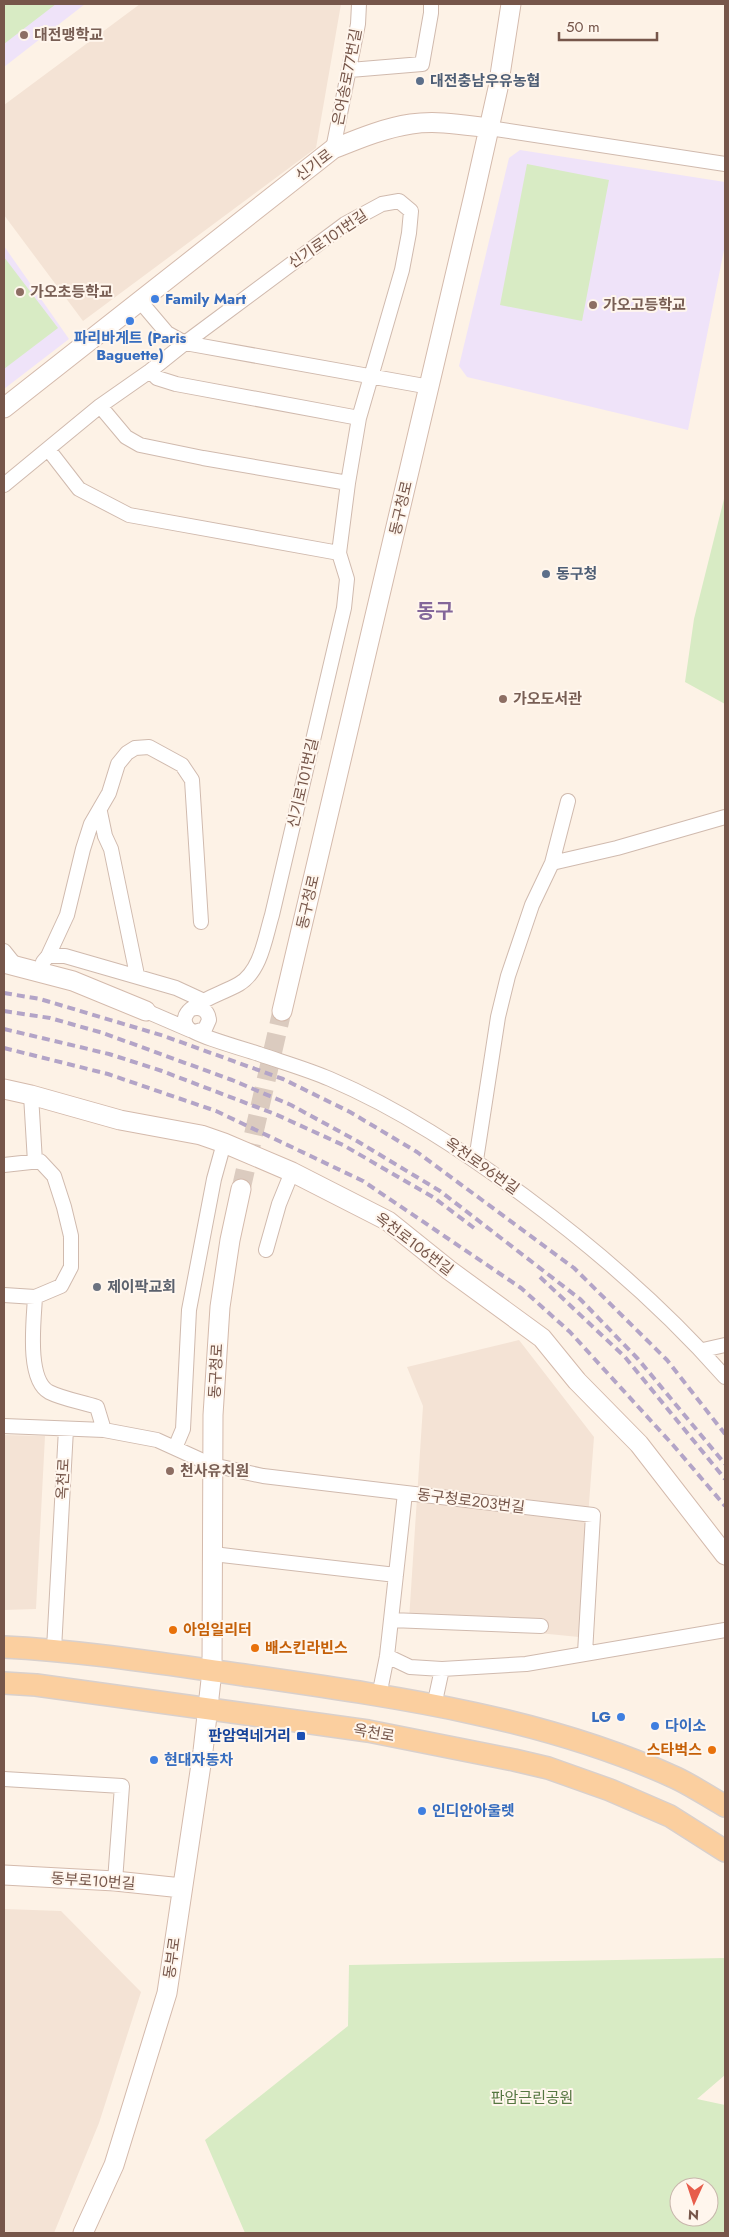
<svg xmlns="http://www.w3.org/2000/svg" width="729" height="2237" font-family="Jost,'Noto Sans KR',sans-serif">
	<style>
		.residential { fill: #f4e3d5 }
		.education { fill: #efe3f9 }
		.green { fill: #d8ebc4; fill-rule: evenodd }
		.lines { fill: none; stroke-linecap: round; stroke-linejoin: round }
		.secondary-tunnel { stroke: #dbcbbf; stroke-width: 19; stroke-dasharray: 19 9; stroke-linecap: butt }
		.street-casing { stroke: #d0baae; stroke-width: 16 }
		.secondary-casing { stroke: #d4baac; stroke-width: 21 }
		.primary-casing { stroke: #d9d0cc; stroke-width: 24 }
		.street { stroke: #fff; stroke-width: 14 }
		.secondary { stroke: #fff; stroke-width: 19 }
		.primary { stroke: #fbcf9f; stroke-width: 21 }
		.rail { stroke: #b3a4c7; stroke-width: 4; stroke-dasharray: 8 5; stroke-linecap: butt }
		.education-dot { fill: #8d6e63; stroke: #fff6ed; stroke-width: 2 }
		.service-dot { fill: #5c6f8a; stroke: #fff6ed; stroke-width: 2 }
		.shop-dot { fill: #3f7fe0; stroke: #fff6ed; stroke-width: 2 }
		.worship-dot { fill: #6b7280; stroke: #fff6ed; stroke-width: 2 }
		.food-dot { fill: #e8710a; stroke: #fff6ed; stroke-width: 2 }
		.transit-dot { fill: #1a4fb4; stroke: #fff6ed; stroke-width: 2 }
		.labels { text-anchor: middle; stroke-width: 4; stroke-linejoin: round; paint-order: stroke }
		.education-label { font-size: 15px; font-weight: bold; fill: #785e54; stroke: #fff6ed; text-anchor: start }
		.street-label { font-size: 15px; fill: #76564a; stroke: #fff6ed }
		.service-label { font-size: 15px; font-weight: bold; fill: #4e5e75; stroke: #fff6ed; text-anchor: start }
		.shop-label { font-size: 15px; font-weight: bold; fill: #366cbe; stroke: #fff6ed; text-anchor: start }
		.worship-label { font-size: 15px; font-weight: bold; fill: #5b616d; stroke: #fff6ed; text-anchor: start }
		.food-label { font-size: 15px; font-weight: bold; fill: #c56008; stroke: #fff6ed; text-anchor: start }
		.transit-label { font-size: 15px; font-weight: bold; fill: #164399; stroke: #fff6ed; text-anchor: end }
		.park-label { font-size: 15px; fill: #557640; stroke: #fff6ed }
		.district-label { font-size: 20px; font-weight: bold; fill: #83669a; stroke: #fff6ed }
	</style>
	<rect width="100%" height="100%" fill="#fdf2e6"/>
	<!-- residential -->
	<path class="residential" d="M140,4H341L316,148L83,321L4,215V105Z
		M519,1340L594,1437L579,1637L409,1620L423,1406L407,1367Z
		M4,1435L45,1436L36,1609L4,1610Z
		M4,1909L61,1911L141,1992L99,2123L54,2233H4Z"/>
	<!-- education -->
	<path class="education" d="M4,4H85L4,67Z
		M520,150L725,182V245L688,430L467,377L459,366L509,158Z
		M4,246L69,339L4,389Z"/>
	<!-- green -->
	<path class="green" d="M4,4H56L4,44Z
		M527,164L609,180L582,321L500,305Z
		M4,257L58,328L4,369Z
		M725,495V704L685,682L694,619Z
		M725,1958V2075L697,2099L725,2105V2233H245L205,2140L348,2026L349,1965ZM679,2187H709V2217H679Z"/>
	<g class="lines">
		<!-- secondary-tunnel -->
		<path class="secondary-tunnel" d="M241,1189L282,1011"/>
		<!-- street casing -->
		<g class="street-casing">
			<path id="street" d="M350,70L422,64L431,13V4
				M489,128L725,164
				M333,149L358,24L359,4
				M139,300L167,333L185,343L430,387
				M150,371L157,378L176,384L359,418
				M100,406L126,437L140,445L203,458L348,483
				M48,449L79,489L129,515L339,553
				M4,485L100,406L150,371L185,343L345,224L382,204L399,201L411,211L409,233L402,270L359,418L348,483L339,553L347,579L344,608L272,915C265,938 261,971 239,984C223,993 206,997 191,1009
				M100,812L105,836L111,849L137,975
				M552,863L617,848L725,817
				M4,951L16,966
				M48,956L67,915L83,849L91,824L109,793L118,764L127,753L135,748L149,747L182,765L192,780L201,922
				M43,962L48,956H65L176,988L202,1000
				M146,1011L190,1030
				M195,1032L205,1029L209,1020C208,1010 201,1006 191,1009C185,1014 182,1021 188,1028C194,1035 247,1050 259,1054C282,1062 307,1069 330,1079C400,1109 463,1151 523,1195C596,1249 665,1309 725,1377
				M31,1095L35,1162
				M476,1160L498,1017L508,976L532,905L552,863L568,801
				M4,1165L40,1161L54,1176L64,1207L71,1236V1267L61,1286L35,1297L4,1295
				M266,1250L279,1204L292,1172
				M35,1297C34,1319 26,1379 49,1392C63,1399 82,1402 97,1407L104,1430
				M703,1350L725,1345
				M4,1426L104,1430L157,1440L212,1465L263,1476L593,1515L585,1653
				M175,1448L183,1429L189,1310L214,1179L224,1143
				M213,1554L396,1575
				M391,1620L541,1626
				M54,1649L66,1429
				M387,1656L410,1667L442,1669L526,1664L725,1630
				M379,1696L387,1656L405,1493
				M434,1706L442,1669
				M4,1779L122,1786L115,1881"/>
		</g>
		<!-- secondary casing -->
		<g class="secondary-casing">
			<path id="secondary" d="M4,408L333,149C358,139 384,128 411,124C437,120 464,125 489,128
				M4,963L73,981L146,1011
				M282,1011L474,195L498,88L511,4
				M4,1089L31,1095L120,1120L201,1135L224,1143L292,1172L388,1221L449,1270L542,1338L577,1381L639,1444L725,1555
				M4,1875L115,1881L182,1888
				M83,2233L114,2165L167,1993L203,1751L212,1671L213,1415L220,1307L230,1240L241,1189"/>
		</g>
		<!-- primary casing -->
		<g class="primary-casing">
			<path id="primary" d="M4,1647C84,1651 164,1664 244,1675C389,1696 541,1716 676,1778C693,1786 709,1797 725,1806
				M4,1683L36,1685L368,1731L514,1760L548,1768L610,1790L670,1816L725,1851"/>
		</g>
		<!-- street -->
		<use href="#street" class="street"/>
		<!-- secondary -->
		<use href="#secondary" class="secondary"/>
		<!-- primary -->
		<use href="#primary" class="primary"/>
		<!-- rail -->
		<path class="rail" d="M4,993L40,999L164,1036L283,1079L350,1112L417,1152L574,1268L667,1360L725,1434
			M4,1011L50,1018L103,1033L232,1080L291,1105L357,1141L440,1191L580,1299L638,1359L725,1464
			M4,1029L109,1054L162,1071L275,1114L343,1145L433,1197L474,1228
			M4,1048L108,1074L216,1111L363,1181L521,1288L570,1332L673,1445L725,1506
			M540,1277L625,1357L725,1479"/>
	</g>
	<!-- markers -->
	<g class="education-dot">
		<circle cx="24" cy="35" r="5"/>
		<circle cx="20" cy="292" r="5"/>
		<circle cx="593" cy="305" r="5"/>
		<circle cx="503" cy="699" r="5"/>
		<circle cx="170" cy="1471" r="5"/>
	</g>
	<g class="service-dot">
		<circle cx="420" cy="81" r="5"/>
		<circle cx="546" cy="574" r="5"/>
	</g>
	<g class="shop-dot">
		<circle cx="155" cy="299" r="5"/>
		<circle cx="130" cy="321" r="5"/>
		<circle cx="621" cy="1717" r="5"/>
		<circle cx="655" cy="1726" r="5"/>
		<circle cx="154" cy="1760" r="5"/>
		<circle cx="422" cy="1811" r="5"/>
	</g>
	<circle class="worship-dot" cx="97" cy="1287" r="5"/>
	<g class="food-dot">
		<circle cx="173" cy="1630" r="5"/>
		<circle cx="255" cy="1648" r="5"/>
		<circle cx="712" cy="1750" r="5"/>
	</g>
	<rect class="transit-dot" x="296" y="1731" width="10" height="10" rx="2.5"/>
	<g class="labels">
		<!-- education labels -->
		<g class="education-label">
			<text x="34" y="40">대전맹학교</text>
			<text x="30" y="297">가오초등학교</text>
			<text x="603" y="310">가오고등학교</text>
			<text x="513" y="704">가오도서관</text>
			<text x="180" y="1476">천사유치원</text>
		</g>
		<!-- street labels -->
		<g class="street-label">
			<text transform="translate(347 77) rotate(-79)" y="5">은어송로77번길</text>
			<text transform="translate(314 165) rotate(-37)" y="5">신기로</text>
			<text transform="translate(328 239) rotate(-34)" y="5">신기로101번길</text>
			<text transform="translate(401 508) rotate(-77)" y="5">동구청로</text>
			<text transform="translate(303 783) rotate(-77)" y="5">신기로101번길</text>
			<text transform="translate(308 902) rotate(-77)" y="5">동구청로</text>
			<text transform="translate(482 1166) rotate(35)" y="5">옥천로96번길</text>
			<text transform="translate(414 1244) rotate(37)" y="5">옥천로106번길</text>
			<text transform="translate(216 1371) rotate(-87)" y="5">동구청로</text>
			<text transform="translate(63 1479) rotate(-87)" y="5">옥천로</text>
			<text transform="translate(471 1501) rotate(7)" y="5">동구청로203번길</text>
			<text transform="translate(374 1733) rotate(10)" y="5">옥천로</text>
			<text transform="translate(93 1881) rotate(4)" y="5">동부로10번길</text>
			<text transform="translate(172 1958) rotate(-82)" y="5">동부로</text>
		</g>
		<!-- service labels -->
		<g class="service-label">
			<text x="430" y="86">대전충남우유농협</text>
			<text x="556" y="579">동구청</text>
		</g>
		<!-- shop labels -->
		<g class="shop-label">
			<text x="165" y="304">Family Mart</text>
			<text x="130" y="343" text-anchor="middle">파리바게트 (Paris<tspan x="130" dy="17">Baguette)</tspan></text>
			<text x="611" y="1722" text-anchor="end">LG</text>
			<text x="665" y="1731">다이소</text>
			<text x="164" y="1765">현대자동차</text>
			<text x="432" y="1816">인디안아울렛</text>
		</g>
		<!-- worship labels -->
		<g class="worship-label">
			<text x="107" y="1292">제이팍교회</text>
		</g>
		<!-- food labels -->
		<g class="food-label">
			<text x="183" y="1635">아임일리터</text>
			<text x="265" y="1653">배스킨라빈스</text>
			<text x="702" y="1755" text-anchor="end">스타벅스</text>
		</g>
		<!-- transit labels -->
		<g class="transit-label">
			<text x="291" y="1741">판암역네거리</text>
		</g>
		<!-- park labels -->
		<g class="park-label">
			<text x="532" y="2103">판암근린공원</text>
		</g>
		<!-- district labels -->
		<g class="district-label">
			<text x="435" y="618">동구</text>
		</g>
	</g>
	<!-- border -->
	<rect width="729" height="2237" fill="none" stroke="#76564a" stroke-width="10"/>
	<!-- north arrow -->
	<g transform="translate(694 2202) rotate(183)"><circle r="24" fill="#fff6ed" stroke="#c8b6ac"/>
	<path d="M0-4L9 19L0 12L-9 19Z" fill="#e75d4b"/>
	<text y="-8" font-size="14" font-weight="bold" text-anchor="middle" fill="#76564a">N</text>
	</g>
	<!-- scale -->
	<path d="M559 32v8h98v-8" fill="none" stroke="#76564a" stroke-width="2.5"/>
	<text x="566" y="32" font-size="15" fill="#76564a" stroke="#fff6ed" stroke-width="4" paint-order="stroke">50 m</text>
</svg>
